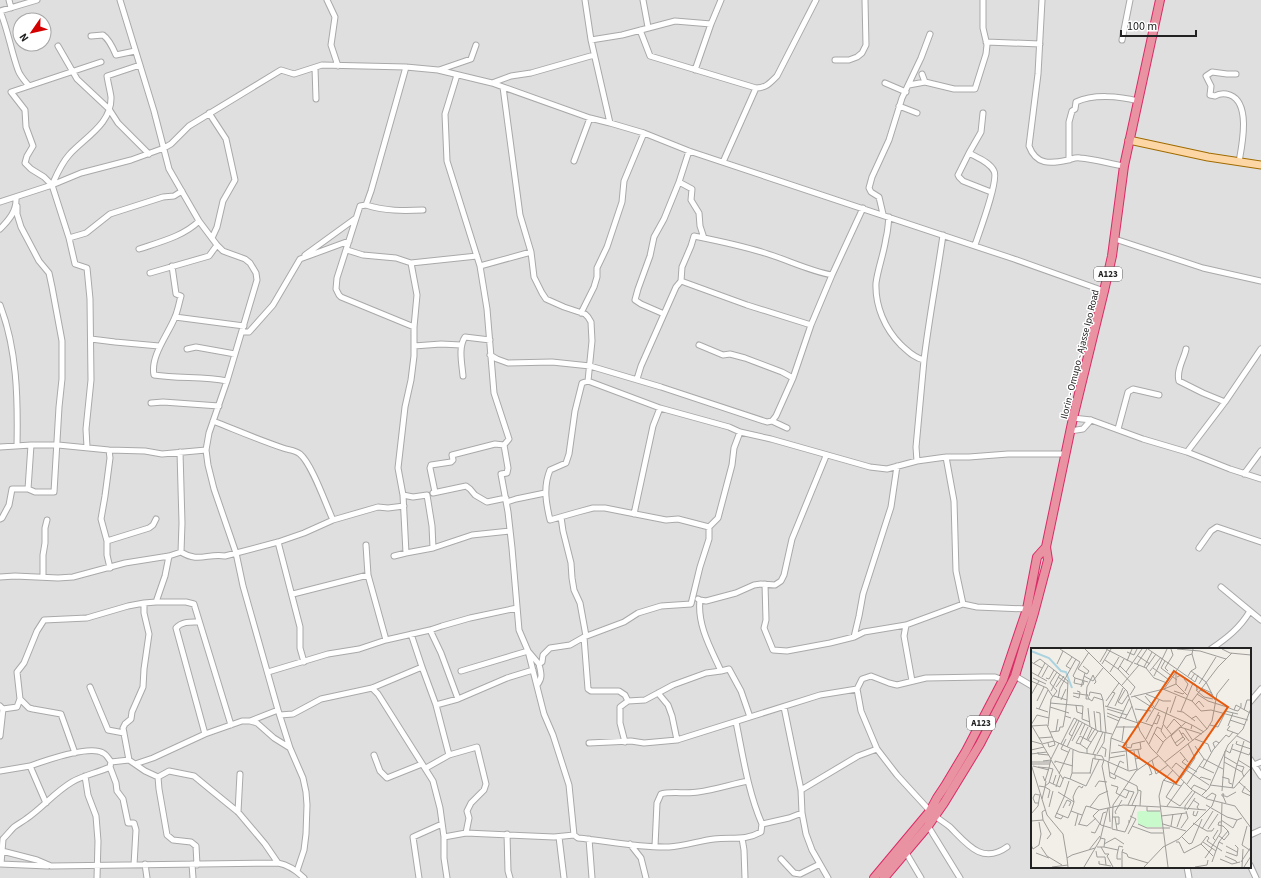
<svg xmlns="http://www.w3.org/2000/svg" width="1261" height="878" font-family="'Source Sans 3',sans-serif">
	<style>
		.residential { fill: #e0dfdf; fill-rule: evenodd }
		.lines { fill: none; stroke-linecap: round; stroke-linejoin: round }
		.minor-casing { stroke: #a9a9a9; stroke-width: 7 }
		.major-casing { stroke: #a06b00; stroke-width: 9 }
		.highway-casing { stroke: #dc2a67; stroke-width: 10 }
		.minor { stroke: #fff; stroke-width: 5 }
		.major { stroke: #fcd6a4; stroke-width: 7 }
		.highway { stroke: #e892a2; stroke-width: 8 }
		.labels { text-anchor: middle; stroke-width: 3; stroke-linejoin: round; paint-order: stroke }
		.shield { fill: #fff; stroke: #646464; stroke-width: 1 }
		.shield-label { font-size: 9px; font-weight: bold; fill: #222 }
		.street-label { font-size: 10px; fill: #222; stroke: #fff }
		.inset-river { fill: none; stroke: #aad3df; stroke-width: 2 }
		.inset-road { fill: none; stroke: #9f9d99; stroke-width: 1 }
		.view { fill: #e8590c; fill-opacity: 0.15; stroke: #e8590c; stroke-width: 2 }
		.inset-edge { fill: none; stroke: #222; stroke-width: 2 }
	</style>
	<rect width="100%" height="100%" fill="#f2efe9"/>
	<!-- residential -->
	<path class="residential" d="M0,0H1261V878H0ZM20,20H44V44H20ZM1032,649H1250V867H1032Z"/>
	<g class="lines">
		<!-- minor casing -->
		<g class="minor-casing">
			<path id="minor" d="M9,0L11,8
				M37,0L0,11C8,30 11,51 18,70C20,76 25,81 29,86L11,92L25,110L26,127L33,146L27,156L25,163L31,169L44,177L52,185L69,238L75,264L87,268L90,299L91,380L86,429L87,447
				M120,0L154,111L169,169L199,221L217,245L223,251L245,259L250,263L256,273L257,280L227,381L209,433L206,450L208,465L214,489L236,553L243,586L278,710L290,748L303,778L306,792L307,805L306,834L304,850L297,871
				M327,0L335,17L331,45L338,66
				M585,0L591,40L610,123
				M643,0L648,27
				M1042,0L1038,74L1029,146C1036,165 1050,164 1068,160C1072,159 1076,157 1080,158C1095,159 1110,164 1124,166
				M640,30L650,56L756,88
				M91,36L103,35C109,39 113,48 116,55L135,51
				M591,40L622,35L675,21L711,24
				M1122,40L1130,0
				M986,42L1040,44
				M58,46L77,79L109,109L118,123L149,154
				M835,60H849L857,57L862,53L866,45L865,0
				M406,67L371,191L366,205L360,206L337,278L336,289L339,295L341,297L414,327
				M315,68L316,99
				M439,70L471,59L476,45
				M695,70L711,24L721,0
				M922,74L925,82
				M1236,74H1227L1212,72L1206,76L1211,86L1210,95L1215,96C1220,93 1224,93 1230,95C1251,103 1242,145 1239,162
				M457,75L445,114L447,161L480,266
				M492,83L511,76L531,73L594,55
				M885,83L906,92
				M909,85L925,82L954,89H975L986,54L987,45L983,28V0
				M29,86L101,62
				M503,87L520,215L531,252L534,277L542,293L546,299L564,307L585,314L588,317L591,322L592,341L588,381L660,408L729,427L740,432L771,439L870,467L887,469L917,461L946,457H969L1008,454H1065
				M899,106L917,113
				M209,113L226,139L235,180L223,201L217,227L212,238
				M689,151L679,182L692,189L691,200L699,213L700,226L704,238
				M969,153L958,175L959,177L963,181L991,192
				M1069,160V122L1072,111L1075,109L1076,102C1093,94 1119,96 1138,101
				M574,161L590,118
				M723,162L756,88C766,88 770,83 777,76L816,0
				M52,185C57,174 61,164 69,155C84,138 112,124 111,97C110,90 108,83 107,76L140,65
				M0,202L52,185L81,173L131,160L164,148L171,144L189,126L281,70L294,74L322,65L406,67L438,70L492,83L590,118L610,123L644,133L689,151L1014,259L1104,291
				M366,205C385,211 403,211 423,210
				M17,206V214L21,227L39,261L49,273L52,287L62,341V379L59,407L54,492H35L28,489L31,445
				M883,214L879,197L871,192L869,188L872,177L889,140L902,98L921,58L930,34
				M889,217C888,224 888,231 886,238C884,253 878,268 876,283C875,306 885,329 901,345C908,351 914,358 924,360C929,318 937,277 943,235
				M0,229C9,220 17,211 16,197
				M69,238L86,233L110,214L163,197L174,196L182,191
				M1115,239L1203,268L1261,281
				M975,245C979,233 999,180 994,171C990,162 976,157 969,153L981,132L983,113
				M139,249C160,242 184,236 199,221
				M347,250L363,255L396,258L411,263L477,256
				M531,252L480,266L487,309L494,393L509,439L504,445L508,468L507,473L501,474L508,512L512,548L519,630L528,651L544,714L553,735L569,785L574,835
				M305,255L356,218
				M411,263L417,295L414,327V356L411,380L405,407L398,468L403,495L406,553L433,548
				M172,266L176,294L181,296C179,303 178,310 175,317C169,333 150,356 154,375C179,379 203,376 227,381
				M150,273L209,256L217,245
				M832,275L863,208
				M681,281L682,267L691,246L694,236C719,241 744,246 768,254C790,261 810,271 832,275L811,325
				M0,305C17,349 18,398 17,446
				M581,313L594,287L597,277V268L607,247L622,202L624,181L644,133
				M664,314L641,304L635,300L638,289L650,256L654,237L664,219L679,182
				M175,317L244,326
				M242,332H249L273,305L300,259L349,241
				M91,339L115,342L159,346
				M699,345L723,355L730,354L745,358L782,372L793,378
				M414,346L441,344L461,345
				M187,349L196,347L235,354
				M1186,349C1184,359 1176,370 1179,381L1203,393L1225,402
				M490,355L497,359L508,363L552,362L590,366L661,387L767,422L772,421L776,416L793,378L811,325L747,305L681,281L676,287L641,366L637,379
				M463,376C462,364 458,347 465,337L490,340
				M588,381L582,383L575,411L569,454L566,463L550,470C543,487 546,503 550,520L578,512L593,508H605L666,520L678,519L709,527
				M151,403L163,402L219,406
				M1073,418L1091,420L1143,439L1187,452L1230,469L1261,479
				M213,421C236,430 259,440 283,448C288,450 295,450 300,454C312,464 326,505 333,520
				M772,421L787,428
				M1118,429L1128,392L1133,389L1159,395
				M1070,431L1083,429L1091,420
				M0,447L31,445H58L109,450L145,451L162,454L206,450
				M109,450L110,458L105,496L101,519L107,541V555L110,568
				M180,452L182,523L181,552
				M1187,452L1225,402L1261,349
				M946,457L954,501L956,571L963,604
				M917,461L916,447L924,360
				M1244,474L1261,451
				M435,492L430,468L431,465L451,462L453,460L452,455L495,444L504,445
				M433,493L466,486L470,489L475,495L487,502L506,498
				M403,495L413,497L427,495L432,526L433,548L472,535L510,531
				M507,502L516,499L545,493
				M634,514L653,426L660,408
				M561,517L563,531L571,563L572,578L574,590L580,603L586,636
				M0,519L2,518L9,505L12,489H28
				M107,541L149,528L153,525L156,519
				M278,542L300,627V648L304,662
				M366,545L368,575L386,640
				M1199,548L1211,531L1217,527L1261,542
				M394,556L406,553
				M43,576V555L45,543V528L47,520
				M0,577L15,576L58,578L73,577L125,563L169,556L181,552C198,563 208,553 225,556L278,542L304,533L333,520L378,507L388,508L404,506
				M765,584L766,620L764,628L773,650L787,651L830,643L854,637L864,632L906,625L963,604L977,607L1027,609
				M1221,587L1250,611
				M293,594L368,575
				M698,599L700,600C697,625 711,649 721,671
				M700,600L706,601L736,593L754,585L761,584L775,585L781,581L784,575L792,539L826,456
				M156,602H186L194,604L231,725
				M199,622C191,622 182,621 176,628L205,734
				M906,625L904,636L912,681
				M430,630L441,653L458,699
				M411,634L422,667L436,705L449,755
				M584,637L588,689L591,691H619L625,695L628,701
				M854,637L859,616L863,594L891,507L897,466
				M1211,649C1227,638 1240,628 1250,611L1261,620
				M461,671L528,651L539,664L542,662L543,655L550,648L570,645L584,637L624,622L638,613L661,606L691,604L700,567L709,539V527L718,518L732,465L734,448L740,432
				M268,672L328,654L359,649L386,640L430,630L442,626L470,618L517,608
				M1015,676L1032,686
				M537,685C543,678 541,673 539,664
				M90,687L108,730L124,733
				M372,688L378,694L433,781L440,808L444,837V858L447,878
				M658,693L668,705L672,716L677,740
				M20,699L29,708L33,709L61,714L75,753
				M1250,702L1261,689
				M436,705L458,699L507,678L533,670
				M0,706L3,709L17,707L20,699L17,672L24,663L37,631L44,620L87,618L128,606L144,603L156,602L165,576L169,556
				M784,707L801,790L802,813L806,834L812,850L828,878
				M280,715L293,714L321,699L372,688L422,667
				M250,721L257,723L274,738L290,748
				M736,722C743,756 748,792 762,824
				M0,736L3,709
				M625,742L620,723V707L628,701L645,700L673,685L706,673L721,671L729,669L741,691L750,717
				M589,743L631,741L644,743L677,740L820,695L857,689
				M374,755L380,771L387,778L422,764
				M1250,759L1261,776
				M129,760L123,728L125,724L131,719L132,712L143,687L144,669L149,634L144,613V603
				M135,764L153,758L205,734L242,721H250L278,710
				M1254,765L1261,762
				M30,766C44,761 90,745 103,753C106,754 109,759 111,762
				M110,767L116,783L117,791L123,799L128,823H134L136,830L134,865
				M426,768L449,755L477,747L486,784L484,790L471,803L467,811L469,818L466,833
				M0,771L30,766L46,803
				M85,776L88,795L96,816L98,841L97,878
				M158,777L159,789L167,835L173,840L191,842L196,846L197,865
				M801,790L858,756L877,749
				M930,811L897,775L877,749L861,711L857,689L862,679L871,676L889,683L897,685L926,678L982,677H995L1003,680
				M238,812L240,774
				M935,816C940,820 945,823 950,827C967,844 982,865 1007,847
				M928,826L960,878
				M507,834L508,871L510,878
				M1250,835L1261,830
				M444,837L466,833L554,837L574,835L578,838C608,841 638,848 669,847C684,846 699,841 714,839C732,837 745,841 761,832L762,824L789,818L802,813
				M559,837L564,878
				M742,838L744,850L745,878
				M589,839L592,878
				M630,844L641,858L646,878
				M655,846L657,803L661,794C668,791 688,794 698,792C715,790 732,784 748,781
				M2,851L37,860L51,866L278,863C289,865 297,871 304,878
				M905,851L921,878
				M781,859L794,873L800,874L820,864
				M0,864L48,866
				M1,864L3,839C7,835 10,831 14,827C18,824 22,822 26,819C42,808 55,792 72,782C84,775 97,773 110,767L111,762L129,760L145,771L158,777L169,771L194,776L211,790L238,812L265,844L278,863
				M145,864L147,878
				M192,864L193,878
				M1250,865L1256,878
				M1187,867L1189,878
				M419,878L413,837L442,824"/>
		</g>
		<!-- major casing -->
		<g class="major-casing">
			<path id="major" d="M1129,140L1208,157L1261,165"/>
		</g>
		<!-- highway casing -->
		<g class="highway-casing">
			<path id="highway" d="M874,878L930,811L937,798L945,786L966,751L1003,680L1027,609L1037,557L1046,547
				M884,878L928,826L944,803L980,744L1015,676L1034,613L1048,560L1046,547L1073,418L1104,291L1112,256L1124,166L1160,0"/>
		</g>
		<!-- minor -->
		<use href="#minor" class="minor"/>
		<!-- major -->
		<use href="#major" class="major"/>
		<!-- highway -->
		<use href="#highway" class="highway"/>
	</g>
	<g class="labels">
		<!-- shield labels -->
		<g class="shield">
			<rect x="1094" y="267" width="28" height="14" rx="3"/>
			<rect x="967" y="716" width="28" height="14" rx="3"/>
		</g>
		<g class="shield-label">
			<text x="1108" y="277">A123</text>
			<text x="981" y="726">A123</text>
		</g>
		<!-- street labels -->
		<g class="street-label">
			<text transform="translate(1079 354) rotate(-76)" y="4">Ilorin - Omupo - Ajasse Ipo Road</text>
		</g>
	</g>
	<!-- overview -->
	<g transform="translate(1031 648)">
		<rect width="220" height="220" fill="#f2efe9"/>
		<path d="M109,163H129L131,179H114L107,176L106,164Z" fill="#c8facc"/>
		<path class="inset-river" d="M0,3L18,10L30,23L35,24L41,40"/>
		<path class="inset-road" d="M29,1L49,14L42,28L44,30M54,1L96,43L109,83L120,100L161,142L176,151L204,158L220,180M75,1L102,15M117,1L160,31L164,25M146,1L169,3L195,11M191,1L199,5L220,7M96,4L103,7L106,1M107,8L119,16M93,11L87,21L104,39L99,47M74,12L87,21M96,13L101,1M134,13L130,20L146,32M0,14L11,20M69,14L76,2M3,15L9,11L37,33L36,52L23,48M103,15L115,20L123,30L136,35M26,16L32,3M71,16L80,1M106,16L116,1M52,18L58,23L56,26L54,25M89,18L98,27M113,19L121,4M115,20L125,6M122,20L138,32M40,21L35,18L41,9M119,23L130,9M137,23L134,20L142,7L140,1M160,23L165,20L161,6L162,1M0,24L16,33M79,24L88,9M95,24L111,1M144,25L155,8L161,6M7,28L14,15M53,28L62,33L72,20M123,28L136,1M157,28L160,23L175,34L184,52M11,29L17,18M27,29L37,36M146,29L150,27L165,37L166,41M2,30L15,36M15,30L18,31L23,22M153,31L157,36L154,43M160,31L164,34L167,27M0,33L16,40L22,49M53,33L52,37L43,35L44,30L57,34M145,36L156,47M168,36L185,9M91,37L108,17M25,39L33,28M50,39L54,25L47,21L58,4M170,40L181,45M132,41L161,53L170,63L180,62L217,72M133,41L145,36V24M167,41L165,42L173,49L182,51M94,42L87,54L91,56L97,47M169,42L182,47M20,43L29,26M143,43L152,46L154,44M42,45L55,47M56,46L58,51L61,53L63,49L72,52L75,85M115,46L132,53H140M166,46L177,53L196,59L193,67M0,47L8,33M42,48L48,50L49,44L46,43M58,48L59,44L70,46L72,52M103,48L122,60M114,48L123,59M100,49L133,41L145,24M27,50L29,40L45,11M58,51H55L56,39L62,27L65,34L63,36M30,52L35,41M36,52L34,68L40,70M6,53L13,39M75,53L88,35M161,53L187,19L201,5M19,55L52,58L51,71L59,74M45,57L46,64L52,66M164,57L168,53L173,59M74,58L92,63M84,58L92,40M19,59L38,65M76,59L84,45L81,44M137,59L132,76L140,86M196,59L203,62L205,57L219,65M5,60L17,64M57,60L59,79M123,60L161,77L160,81M8,61L17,42M76,61L96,67M104,61L120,63M203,62L207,63L210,59V55M213,62L216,52H220M63,63L65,82M146,63L152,64L164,73M150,63L162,35M194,63L207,66M65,64L69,65L70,84M76,65L89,70M139,65L145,48M76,68L88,73M89,69L107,75M94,71L101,58M160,71L165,68L176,81M199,72L214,77M107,73L122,78M115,74L128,52M123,75L126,76L129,68L126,67M0,77L6,67L18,70M132,77L130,83L135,90M161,77L173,84M179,77L187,79L193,67M0,78L16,77L23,93L48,104L71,108L73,112L98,123L107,121M1,78L11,95M17,78L20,51L26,43L19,35L26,24M197,78L202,65M199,78L196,82L207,86M85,79H108M136,80L143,71L150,78M154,81L162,93M148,82L152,89L144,95L140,88L155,74M25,83L27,71M19,84L28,83L29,79H32L34,68M123,85L132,94M150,86L152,85L158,93M49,87L54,76M41,88L38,86L46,72M206,88L220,95M8,90L21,89M80,90L96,96L95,99L100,100L101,96L114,93M35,91L30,101L37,104M56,91L61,80M115,91L128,64M164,91L177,96L180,104M57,92L64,81M0,93L11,96L23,93M41,93L51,75M91,93L93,78M206,93L205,96L220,101M17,95L18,99L24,97L23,93M144,95L146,98L154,91L152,89M11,96L20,111M30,96L43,70L67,83L81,86M49,96L45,95L49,88L60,94M118,96L126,79L130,81M157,96L164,110L158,119L166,124M87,97L95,100L97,122M164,98L173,111L192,121M36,99L48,73M71,99L75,101L74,109M184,100L182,95L185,93L188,95M56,101L67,83M201,101L218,107L220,103M0,102L13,99M42,102L41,125H60M194,102L199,105L202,96M103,103L106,121M7,104V106L18,107M149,104L157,114M56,105V101L49,96L57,79M80,105L110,101L109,94M126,105L133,93L149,79L171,86M0,106L16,104M62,106L72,84M64,106V111L73,112L71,118L79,159M66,106L73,94L74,85M194,109L206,116M78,110L94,107M104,111L109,110L107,102M121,112L125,126L137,117M207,112L220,120M12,113L20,112L32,131M77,113L79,129L84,131L85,128M78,113L80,90L98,51M0,114H20M134,114L176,81L181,73L186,46L198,31M193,114L211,124L213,129M24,115V113L42,118M117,115L121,126L118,127M0,116L16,167L32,186L36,210M1,116H19M206,117L213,119L211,124M2,118L18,122M168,118L183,125M7,119L18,120L14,133L12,128M141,120L145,115L154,122M172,120L182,102L195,87L198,89L202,84M205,120L213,93M155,122L178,137M78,124L106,138L107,144L101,157M41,125L39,131L55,138L68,112M59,125L62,110L64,111M28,126L39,101M83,127L89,113L93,115M191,129L198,131V135L201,136M150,130L158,119L151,114L154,111M168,131L170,129L180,132M132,132L150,138M18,134L22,136L25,127M208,134L219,144M22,136L29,139L33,129L39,131M143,136L135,149L149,158M156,136L173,111M80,137L87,139L85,145L95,150L98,143L93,141M179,137L203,140L220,120M8,138L14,139L15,133M14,138L18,135L22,121L18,120L20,111L28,95M214,138L211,144L220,148M14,139L19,142L17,150M25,139L29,127M64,139L68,133L76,134M201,140L205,120M160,141L163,137L176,143M107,142L110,143L109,158M191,143L194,103M27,144L43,154L40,163M171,147L178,140L197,97L212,81L220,60M33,149L38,133M11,151L14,139M162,152L168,156L166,159L168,162M43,154L42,149L45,142L48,138L51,140L52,138M7,155H4L2,150L4,146L8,147M195,155L192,148L193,146H191V148H194L196,149L205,144M97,157L103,144L98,143M175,157L196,169L206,172L211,170M129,158L175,162M136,158L153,134M149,158L161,143M18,159L22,143M59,159L68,162L77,160M116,159V163H129M32,160L36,152L40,154L38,158M78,160L79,174M14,162L11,164L12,172L20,186L16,191M68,162L62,168L70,177L80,180M154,162V158L164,144M156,162L164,150M163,163L162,167L165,168L167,163M25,165L37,170L40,163L51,167M0,166L7,158L9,146M85,166L84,164L91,152M32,168L30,171L24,169L33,149M130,168L155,165M81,169H88V176H85M84,169L86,182M98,172V175L105,157M190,172L202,180L206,172M0,173L12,172M190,174H188L187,177L192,178L197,183L198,186L193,192L191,190L197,183M98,175L94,184L81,181L82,157L105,123L127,108M162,175L176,183H181L183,180M47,176L56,178L65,170M48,176L55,158L59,159L68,147L77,143M69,176L72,165L75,164M107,176L116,180H139M132,176L155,183M44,178L47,166M101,178L120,185H132M140,178L142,166M216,178L211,197L220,203M146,179L151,165M150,180L157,170L155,163M171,181L182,163M177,181L187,166M60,184L64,185L69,175M97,186L105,171L99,168M150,188L158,196L161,195L171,171M176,188L170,196L182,208M176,188L178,190L176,193L191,203M188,188L191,190L188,194L192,196M184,192L182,190L187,182M145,194H148L153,205L170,196M172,194L185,203M73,196L84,190L93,196M0,197L2,201L8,197L10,186L8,174M195,198L206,204M10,199L16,208L31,217M66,199H73L74,191L69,190M70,199L74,206H78L76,208L82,219M73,199L87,202M180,200L190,184L191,155M92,201L91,204L96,206L97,209L117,215M58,202L69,188M65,203L66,209H74L75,217M195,204L206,208L207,200L204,197M5,205L18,210M194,208L205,213L206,215M174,210L181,200M90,211H86V207L88,198L92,199M189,211L201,216L209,214M68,213V216L80,218M181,214L188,194M210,214L220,199M21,219L37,217M37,219L36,210L41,207L64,200M53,219L69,192L77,160L92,157L129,159M91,219V204M113,219L132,199L148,191L181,158L185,147L181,145L175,150M137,219L128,148L132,133L142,122M164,219L176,217L177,212M211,219L212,201M213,219L220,208"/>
		<path class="view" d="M143,23L197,59L145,135L92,99Z"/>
		<rect width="220" height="220" class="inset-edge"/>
	</g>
	<!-- north arrow -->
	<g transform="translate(32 32) rotate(236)"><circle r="19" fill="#ffffff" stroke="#a7a7a7"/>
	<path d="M0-3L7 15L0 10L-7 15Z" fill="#d40000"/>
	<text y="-6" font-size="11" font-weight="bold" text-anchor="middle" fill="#222222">N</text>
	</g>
	<!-- scale -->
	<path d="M1121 30v6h75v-6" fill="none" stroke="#222222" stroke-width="2"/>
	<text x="1127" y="30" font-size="12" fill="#222222" stroke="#ffffff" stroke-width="3" paint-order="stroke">100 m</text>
</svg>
